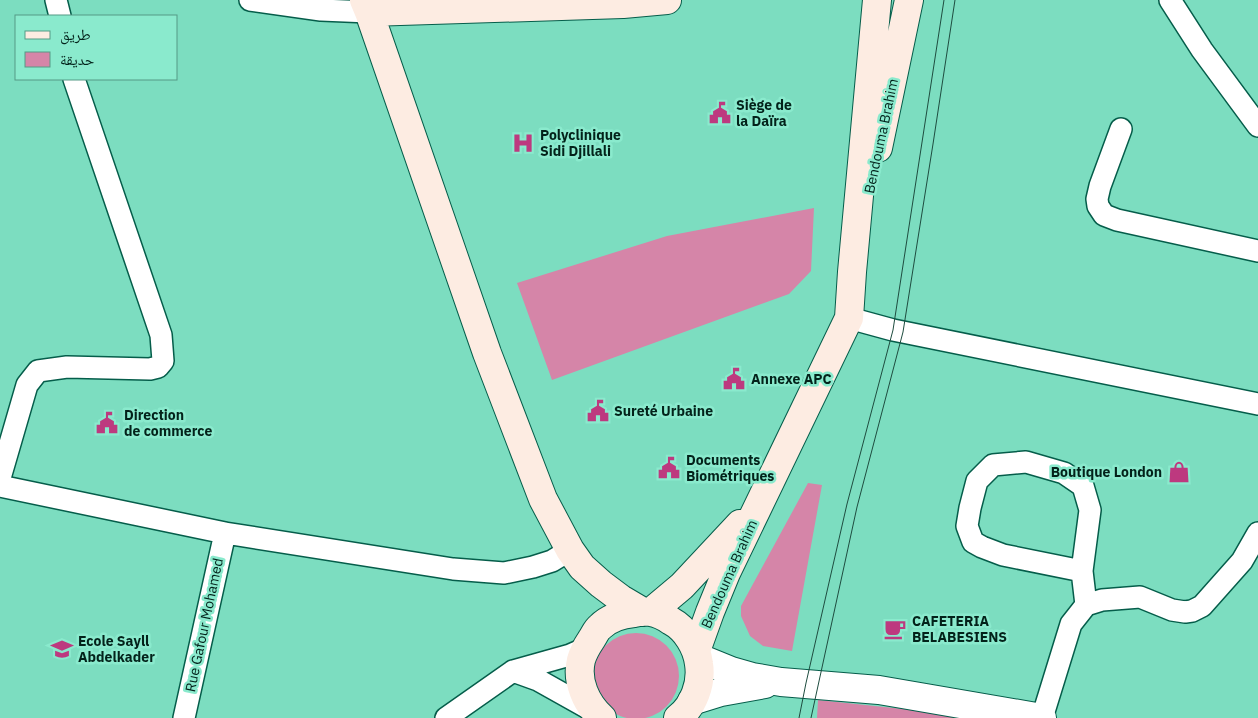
<svg xmlns="http://www.w3.org/2000/svg" width="1258" height="718" font-family="'IBM Plex Sans','Noto Naskh Arabic',sans-serif">
	<style>
		.green { fill: #d585a8 }
		.lines { fill: none; stroke-linecap: round; stroke-linejoin: round }
		.minor-casing { stroke: #055d4a; stroke-width: 24 }
		.tertiary-casing { stroke: #055d4a; stroke-width: 30 }
		.secondary-casing { stroke: #055d4a; stroke-width: 30 }
		.minor { stroke: #fff; stroke-width: 21 }
		.tertiary { stroke: #fff; stroke-width: 28 }
		.secondary { stroke: #fdece2; stroke-width: 28 }
		.tram { stroke: #1e4c3f; stroke-width: 1 }
		.labels { text-anchor: middle; stroke-width: 5; stroke-linejoin: round; paint-order: stroke }
		.poi-label { font-size: 14px; font-weight: bold; fill: #03221a; stroke: #8aeacd; text-anchor: start }
		.street-label { font-size: 14px; fill: #03221a; stroke: #8aeacd }
	</style>
	<rect width="100%" height="100%" fill="#7cddc0"/>
	<!-- green -->
	<path class="green" d="M814,208L811,271L789,294L552,380L517,283L667,236Z
		M808,483L822,485L792,651L763,646L750,636L741,616V606Z
		M593 676a43 43 0 1 1 86 0a43 43 0 1 1-86 0Z
		M818,700L932,712L958,718H817Z"/>
	<g class="lines">
		<!-- minor casing -->
		<g class="minor-casing">
			<path id="minor" d="M56,0L60,16
				M250,0L321,10L369,12
				M1170,0L1202,50L1258,126
				M1121,129L1100,186L1097,199L1098,206L1104,215L1117,220L1258,251
				M849,318L893,330L1258,404
				M0,478L27,385L38,371L67,367L150,369L158,367L163,361L161,335L74,79
				M0,486L225,533L453,569L504,573L533,567L552,561L570,550
				M1082,571L1003,555L982,547L973,542L967,526L970,508L977,481L993,465L1026,462L1064,473L1083,486L1090,510L1082,571L1086,605
				M586,648L570,655L513,671L538,680L595,712
				M184,718L225,533
				M446,718L513,671
				M1042,718L1071,624L1086,605L1102,600L1140,597L1172,610L1185,612L1192,611L1202,606L1242,561L1258,533"/>
		</g>
		<!-- tertiary casing -->
		<g class="tertiary-casing">
			<path id="tertiary" d="M699,658L731,671L752,677L781,682L879,690L1042,718
				M692,701L721,692L765,684"/>
		</g>
		<!-- secondary casing -->
		<g class="secondary-casing">
			<path id="secondary" d="M364,0L369,12L487,353L543,499L570,550L582,567L601,584L621,599L643,612
				M369,12L623,4L667,0
				M878,148L909,0
				M651,612L682,586L740,524
				M696,651L710,612L726,573L849,318L852,272L877,0
				M602,718C586,704 576,681 581,660C583,653 587,646 591,640C594,636 596,630 600,627C609,618 623,614 634,613C639,612 645,611 650,612C657,613 665,617 671,621C686,629 697,647 699,664C702,683 694,706 678,718"/>
		</g>
		<!-- minor -->
		<use href="#minor" class="minor"/>
		<!-- tertiary -->
		<use href="#tertiary" class="tertiary"/>
		<!-- secondary -->
		<use href="#secondary" class="secondary"/>
		<!-- tram -->
		<path class="tram" d="M799,718L806,683L847,504L893,330L944,0
			M811,718L857,507L903,332L933,144L955,0"/>
	</g>
	<!-- icons -->
	<defs>
		<g id="civic-bare" transform="scale(1.725)"><path d="M-.6-6.5H3V-4.5H.6V-3L4-1V1h2V6H-6V1h2V-1L-.6-3ZM-1.2 2.5V6h2.4V2.5Z" fill="#bd397f" stroke="#8aeacd" stroke-width="2.5" paint-order="stroke"/></g>
		<g id="hospital-bare" transform="scale(1.725)"><path d="M-5-5h3v3.5h4V-5h3V5h-3V1.5h-4V5h-3Z" fill="#bd397f" stroke="#8aeacd" stroke-width="2.5" paint-order="stroke"/></g>
		<g id="shop-bare" transform="scale(1.725)"><path d="M-5-2.5h2.3a2.7 3.5 0 0 1 5.4 0H5L5.5 6h-11ZM-1.5-2.5h3a1.5 2.3 0 0 0-3 0Z" fill="#bd397f" stroke="#8aeacd" stroke-width="2.5" paint-order="stroke"/></g>
		<g id="cafe-bare" transform="scale(1.725)"><path d="M-5.5-4.5H6V0H3Q3 3.5 0 3.5H-2.5Q-5.5 3.5-5.5 0ZM3-3.2v2h1.7v-2ZM-6 4.5H4V6H-6Z" fill="#bd397f" stroke="#8aeacd" stroke-width="2.5" paint-order="stroke"/></g>
		<g id="school-bare" transform="scale(1.725)"><path d="M0-5L7-2L0 1L-7-2ZM-4 1L0 2.5L4 1V4Q0 6-4 4Z" fill="#bd397f" stroke="#8aeacd" stroke-width="2.5" paint-order="stroke"/></g>
	</defs>
	<g fill-rule="evenodd">
		<use href="#civic-bare" x="720" y="113"/>
		<use href="#hospital-bare" x="523" y="143"/>
		<use href="#civic-bare" x="734" y="379"/>
		<use href="#civic-bare" x="598" y="411"/>
		<use href="#civic-bare" x="107" y="423"/>
		<use href="#civic-bare" x="669" y="468"/>
		<use href="#shop-bare" x="1179" y="472"/>
		<use href="#cafe-bare" x="895" y="629"/>
		<use href="#school-bare" x="62" y="649"/>
	</g>
	<g class="labels">
		<!-- poi labels -->
		<g class="poi-label">
			<text x="736" y="110">Siège de<tspan x="736" dy="16">la Daïra</tspan></text>
			<text x="540" y="140">Polyclinique<tspan x="540" dy="16">Sidi Djillali</tspan></text>
			<text x="751" y="384">Annexe APC</text>
			<text x="614" y="416">Sureté Urbaine</text>
			<text x="124" y="420">Direction<tspan x="124" dy="16">de commerce</tspan></text>
			<text x="686" y="465">Documents<tspan x="686" dy="16">Biométriques</tspan></text>
			<text x="1162" y="477" text-anchor="end">Boutique London</text>
			<text x="912" y="626">CAFETERIA<tspan x="912" dy="16">BELABESIENS</tspan></text>
			<text x="78" y="646">Ecole Sayll<tspan x="78" dy="16">Abdelkader</tspan></text>
		</g>
		<!-- street labels -->
		<g class="street-label">
			<text transform="translate(881 136) rotate(-78)" y="5">Bendouma Brahim</text>
			<text transform="translate(729 574) rotate(-66)" y="5">Bendouma Brahim</text>
			<text transform="translate(204 625) rotate(-78)" y="5">Rue Gafour Mohamed</text>
		</g>
	</g>
	<!-- legend -->
	<rect x="15" y="15" width="162" height="65" fill="#8aeacd" stroke="#549a85"/>
	<rect x="25" y="31" width="25" height="8" fill="#fdece2" stroke="#549a85"/>
	<text x="60" y="40" font-size="15" fill="#03221a">طريق</text>
	<rect x="25" y="52" width="25" height="15" fill="#d585a8" stroke="#549a85"/>
	<text x="60" y="65" font-size="15" fill="#03221a">حديقة</text>
</svg>
